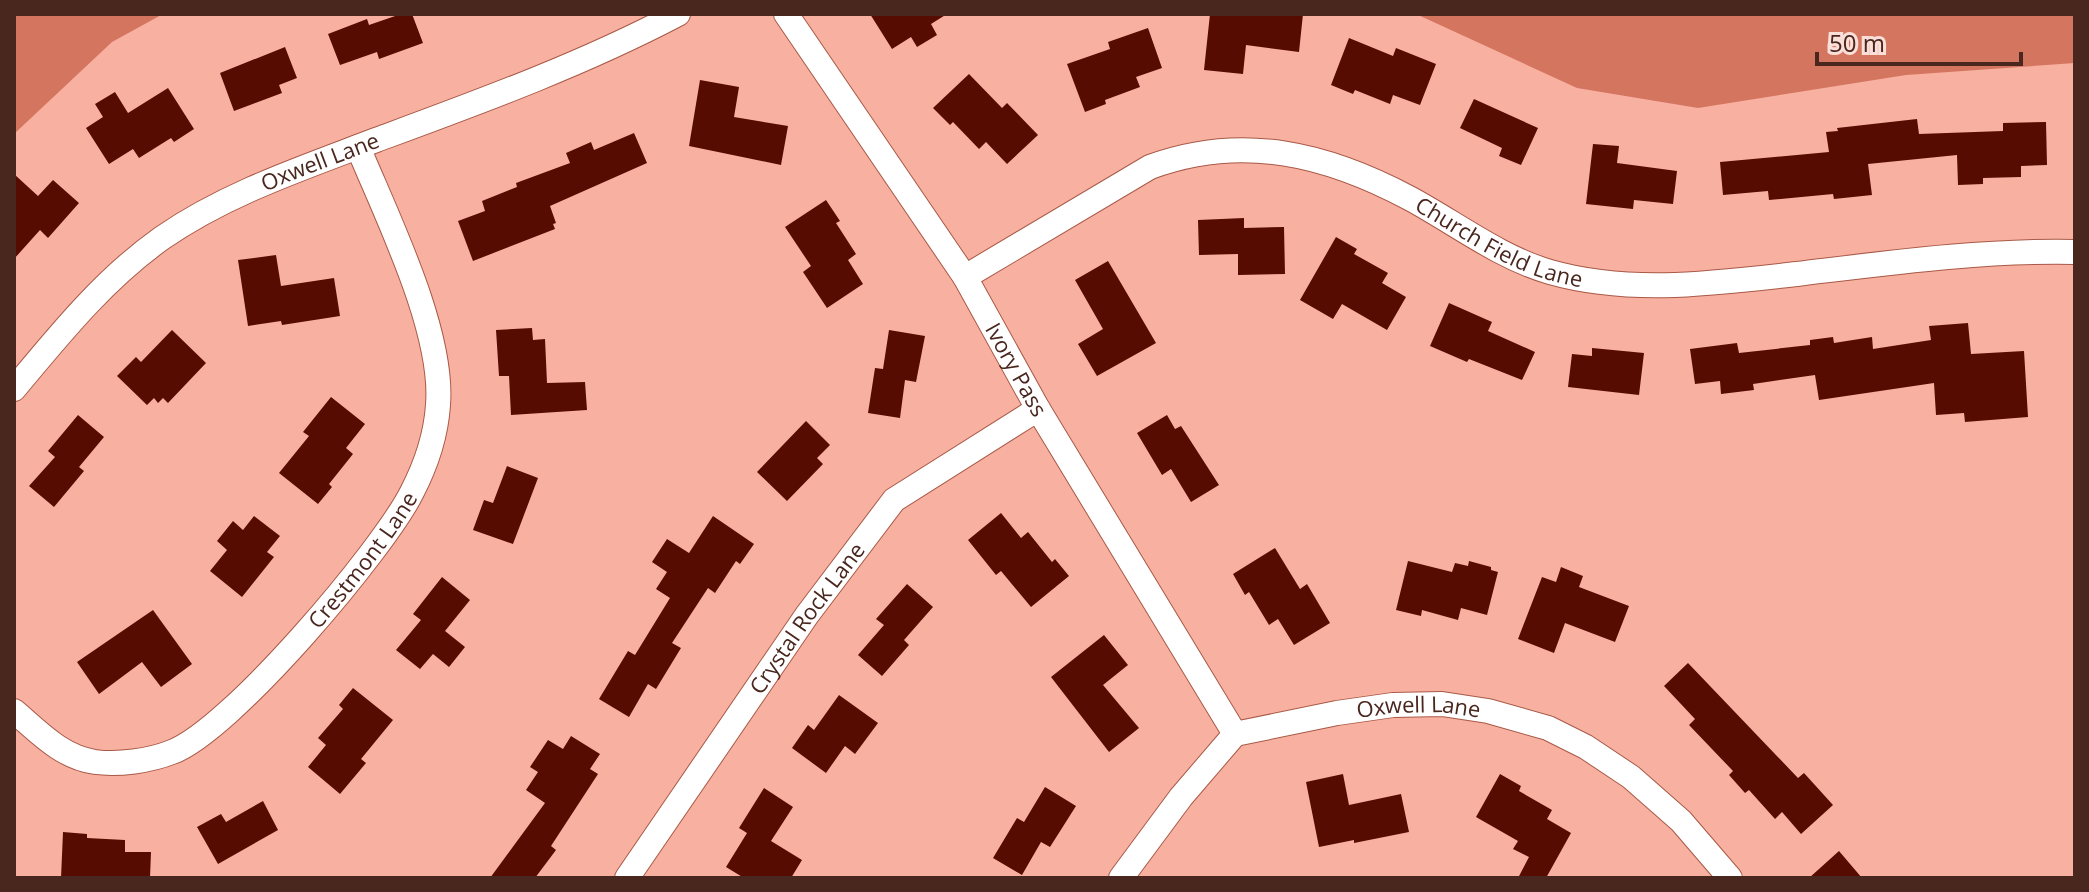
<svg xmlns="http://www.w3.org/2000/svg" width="2089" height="892" font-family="'Open Sans',sans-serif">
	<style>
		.forest { fill: #d47560 }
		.building { fill: #560c00 }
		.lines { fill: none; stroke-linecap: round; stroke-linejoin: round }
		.minor-casing { stroke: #a85947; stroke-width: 26 }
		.minor { stroke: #fff; stroke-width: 24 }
		.labels { text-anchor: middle; stroke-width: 8; stroke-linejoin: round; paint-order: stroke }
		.street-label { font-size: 22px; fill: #49261e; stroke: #faded8 }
	</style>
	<rect width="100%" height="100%" fill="#f8b1a0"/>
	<!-- forest -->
	<path class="forest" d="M14,14H163L112,42L14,134Z
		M1416,14H2075V63L1906,75L1698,108L1577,88Z"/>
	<!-- building -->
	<path class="building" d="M401,14H412L423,43L379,59L377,52L340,65L328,34L367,19L369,25Z
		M870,14H947L931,24L937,35L917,47L911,37L892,49Z
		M1210,14H1303L1299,52L1246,45L1243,74L1204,70Z
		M1148,28L1162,68L1136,77L1140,87L1105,100L1106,104L1085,112L1067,64L1110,49L1108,42Z
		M1349,38L1393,56L1396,48L1436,64L1420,105L1393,95L1390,104L1355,90L1353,94L1331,85Z
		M285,47L297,78L279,85L282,93L234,111L220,73Z
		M969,74L1002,108L1007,103L1038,135L1007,164L986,142L979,149L953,122L950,125L933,108Z
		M700,80L739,87L734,117L788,126L781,165L689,146Z
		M168,88L194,129L174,142L171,138L139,158L133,149L109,164L86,128L103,117L95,104L115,92L128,113Z
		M1474,99L1538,128L1521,165L1499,156L1502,148L1460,128Z
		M1917,119L1919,134L2003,131V123L2046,122L2047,165L2021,166V177L1983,178V184L1958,185L1957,155L1868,164L1872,195L1834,199L1833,194L1769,200L1768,191L1723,195L1720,162L1829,152L1826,132L1838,131L1837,128Z
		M634,133L647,163L550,206L556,223L553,224L555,229L473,261L458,221L485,211L482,201L517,187L516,183L570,163L566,153L591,142L594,150Z
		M1593,144L1619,146L1617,163L1677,171L1673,204L1634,200L1633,209L1586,204Z
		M14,174L38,196L53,180L79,203L48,238L40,230L14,259Z
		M826,200L840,221L836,223L856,254L848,260L863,284L827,308L803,272L811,266L785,227Z
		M1244,218V228L1284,227L1285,274L1238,275V254L1199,255L1198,220Z
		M1336,237L1357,249L1354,254L1388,273L1382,283L1406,297L1387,330L1342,304L1333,319L1300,300Z
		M276,255L281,286L334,278L340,316L282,325L281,321L248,326L238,260Z
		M1108,261L1156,343L1097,376L1078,344L1103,329L1075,280Z
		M1449,303L1492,322L1488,331L1535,352L1522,380L1469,359L1467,362L1430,346Z
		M1968,323L1971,354L2024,351L2028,417L1965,422L1964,413L1936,415L1934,383L1819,400L1815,375L1753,384L1754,390L1721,394L1720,381L1695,384L1690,349L1737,343L1739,353L1810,345V340L1833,337L1834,343L1872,337L1873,349L1931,340L1929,326Z
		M532,328L533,340L545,339L547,383L585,382L587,410L511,415L509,376H499L496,330Z
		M172,330L206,363L168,403L163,398L158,403L154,398L147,405L117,376L136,357L141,362Z
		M889,330L925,336L916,382L905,380L900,418L868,413L875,368L883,369Z
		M1592,348L1644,353L1639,395L1568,387L1572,354L1592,356Z
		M331,397L365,424L346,448L353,454L329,484L332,487L318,504L279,473L309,436L303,432Z
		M78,415L104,437L79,467L84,471L54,507L29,486L55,457L48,451Z
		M1167,415L1175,429L1181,426L1219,485L1191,502L1171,469L1162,475L1137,433Z
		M806,421L830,445L817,458L823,464L787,501L757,472Z
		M507,466L538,478L513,544L473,530L484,500L493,503Z
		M1001,513L1021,538L1028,532L1052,562L1055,559L1069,576L1031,607L1001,571L996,575L968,540Z
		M254,516L280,536L267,552L274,557L242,597L210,571L227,550L217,541L233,521L243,530Z
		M713,516L754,544L740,564L736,561L715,593L708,588L672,643L681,648L656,689L648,684L629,717L599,699L628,651L635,655L670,598L656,589L667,572L652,562L667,539L689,553Z
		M1275,548L1300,589L1307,584L1330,623L1294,645L1278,619L1269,625L1249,592L1245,595L1233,574Z
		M1408,561L1452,572L1455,563L1468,566L1469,561L1491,567V570L1498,572L1487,615L1461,608L1458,620L1422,610L1421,616L1396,610Z
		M1561,567L1583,576L1579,587L1629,606L1615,642L1565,623L1554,653L1518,639L1542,577L1556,582Z
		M442,577L470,600L445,631L465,647L449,667L433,654L420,669L396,650L421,620L413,614Z
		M907,584L933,607L904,640L909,645L882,676L858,655L884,625L876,619Z
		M153,610L192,664L161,687L142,662L99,694L77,662Z
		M1104,635L1128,665L1103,685L1139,728L1109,752L1051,677Z
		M1688,663L1798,778L1804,773L1833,805L1801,834L1782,812L1775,819L1749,790L1745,793L1729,775L1733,771L1689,725L1695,719L1664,686Z
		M353,688L393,720L361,759L366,763L340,794L308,767L326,745L318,738L343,709L339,705Z
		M839,695L878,723L855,754L845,746L826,773L792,748L808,725L814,730Z
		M571,736L600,754L590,769L598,774L551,846L556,850L535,878H490L545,803L526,790L538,772L530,767L548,740L563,749Z
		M1343,774L1349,805L1401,794L1409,832L1354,843V840L1319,847L1306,782Z
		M1500,774L1521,786L1519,791L1552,810L1547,819L1571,833L1546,878H1518L1529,857L1513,849L1518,841L1476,817Z
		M1045,787L1076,806L1050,847L1041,842L1022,875L993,858L1017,818L1024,822Z
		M764,788L793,807L771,841L802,860L791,878H744L726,867L747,833L739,828Z
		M263,801L278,830L218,864L197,827L221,814L226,822Z
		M63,832L87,834V838L125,840V852H151L150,878H61Z
		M1839,851L1862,878H1809Z"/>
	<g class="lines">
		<!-- minor casing -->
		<g class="minor-casing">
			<g id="minor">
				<path id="s1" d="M786,14L965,277L1038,409L1235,734"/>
				<path id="s2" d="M965,277L1150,167C1242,133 1327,154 1411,199C1457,224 1499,257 1550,272C1631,295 1716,283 1797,274C1889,263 1983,250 2075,252"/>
				<path id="s3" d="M14,389C59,335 104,279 162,238C227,193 303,168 376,140C479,102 581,65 678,14"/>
				<path id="s4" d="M14,711C39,732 61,757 95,762C119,765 149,761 172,752C231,730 383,550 412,492C426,465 436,435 438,405C444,331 387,217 358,147"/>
				<path id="s5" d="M627,878L807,615L894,500L1038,409"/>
				<path id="s6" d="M1121,878L1181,797L1235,734L1337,713L1393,705L1442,704L1488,711L1548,728L1586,747L1631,777L1681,821L1730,878"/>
			</g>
		</g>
		<!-- minor -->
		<use href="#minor" class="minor"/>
	</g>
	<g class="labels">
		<!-- street labels -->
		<g class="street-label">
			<text dy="8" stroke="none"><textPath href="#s3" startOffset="388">Oxwell Lane</textPath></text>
			<text dy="8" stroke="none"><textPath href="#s2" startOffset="586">Church Field Lane</textPath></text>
			<text dy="8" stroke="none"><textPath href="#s1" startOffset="424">Ivory Pass</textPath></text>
			<text dy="8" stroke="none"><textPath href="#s4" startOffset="448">Crestmont Lane</textPath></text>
			<text dy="8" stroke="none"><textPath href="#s5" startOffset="316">Crystal Rock Lane</textPath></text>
			<text dy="8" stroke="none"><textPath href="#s6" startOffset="370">Oxwell Lane</textPath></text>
		</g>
	</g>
	<!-- border -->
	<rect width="2089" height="892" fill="none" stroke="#49261e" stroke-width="32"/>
	<!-- scale -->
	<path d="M1817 52v12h204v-12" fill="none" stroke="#49261e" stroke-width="4"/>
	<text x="1829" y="52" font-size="24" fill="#49261e" stroke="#faded8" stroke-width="6" paint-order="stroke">50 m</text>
</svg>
